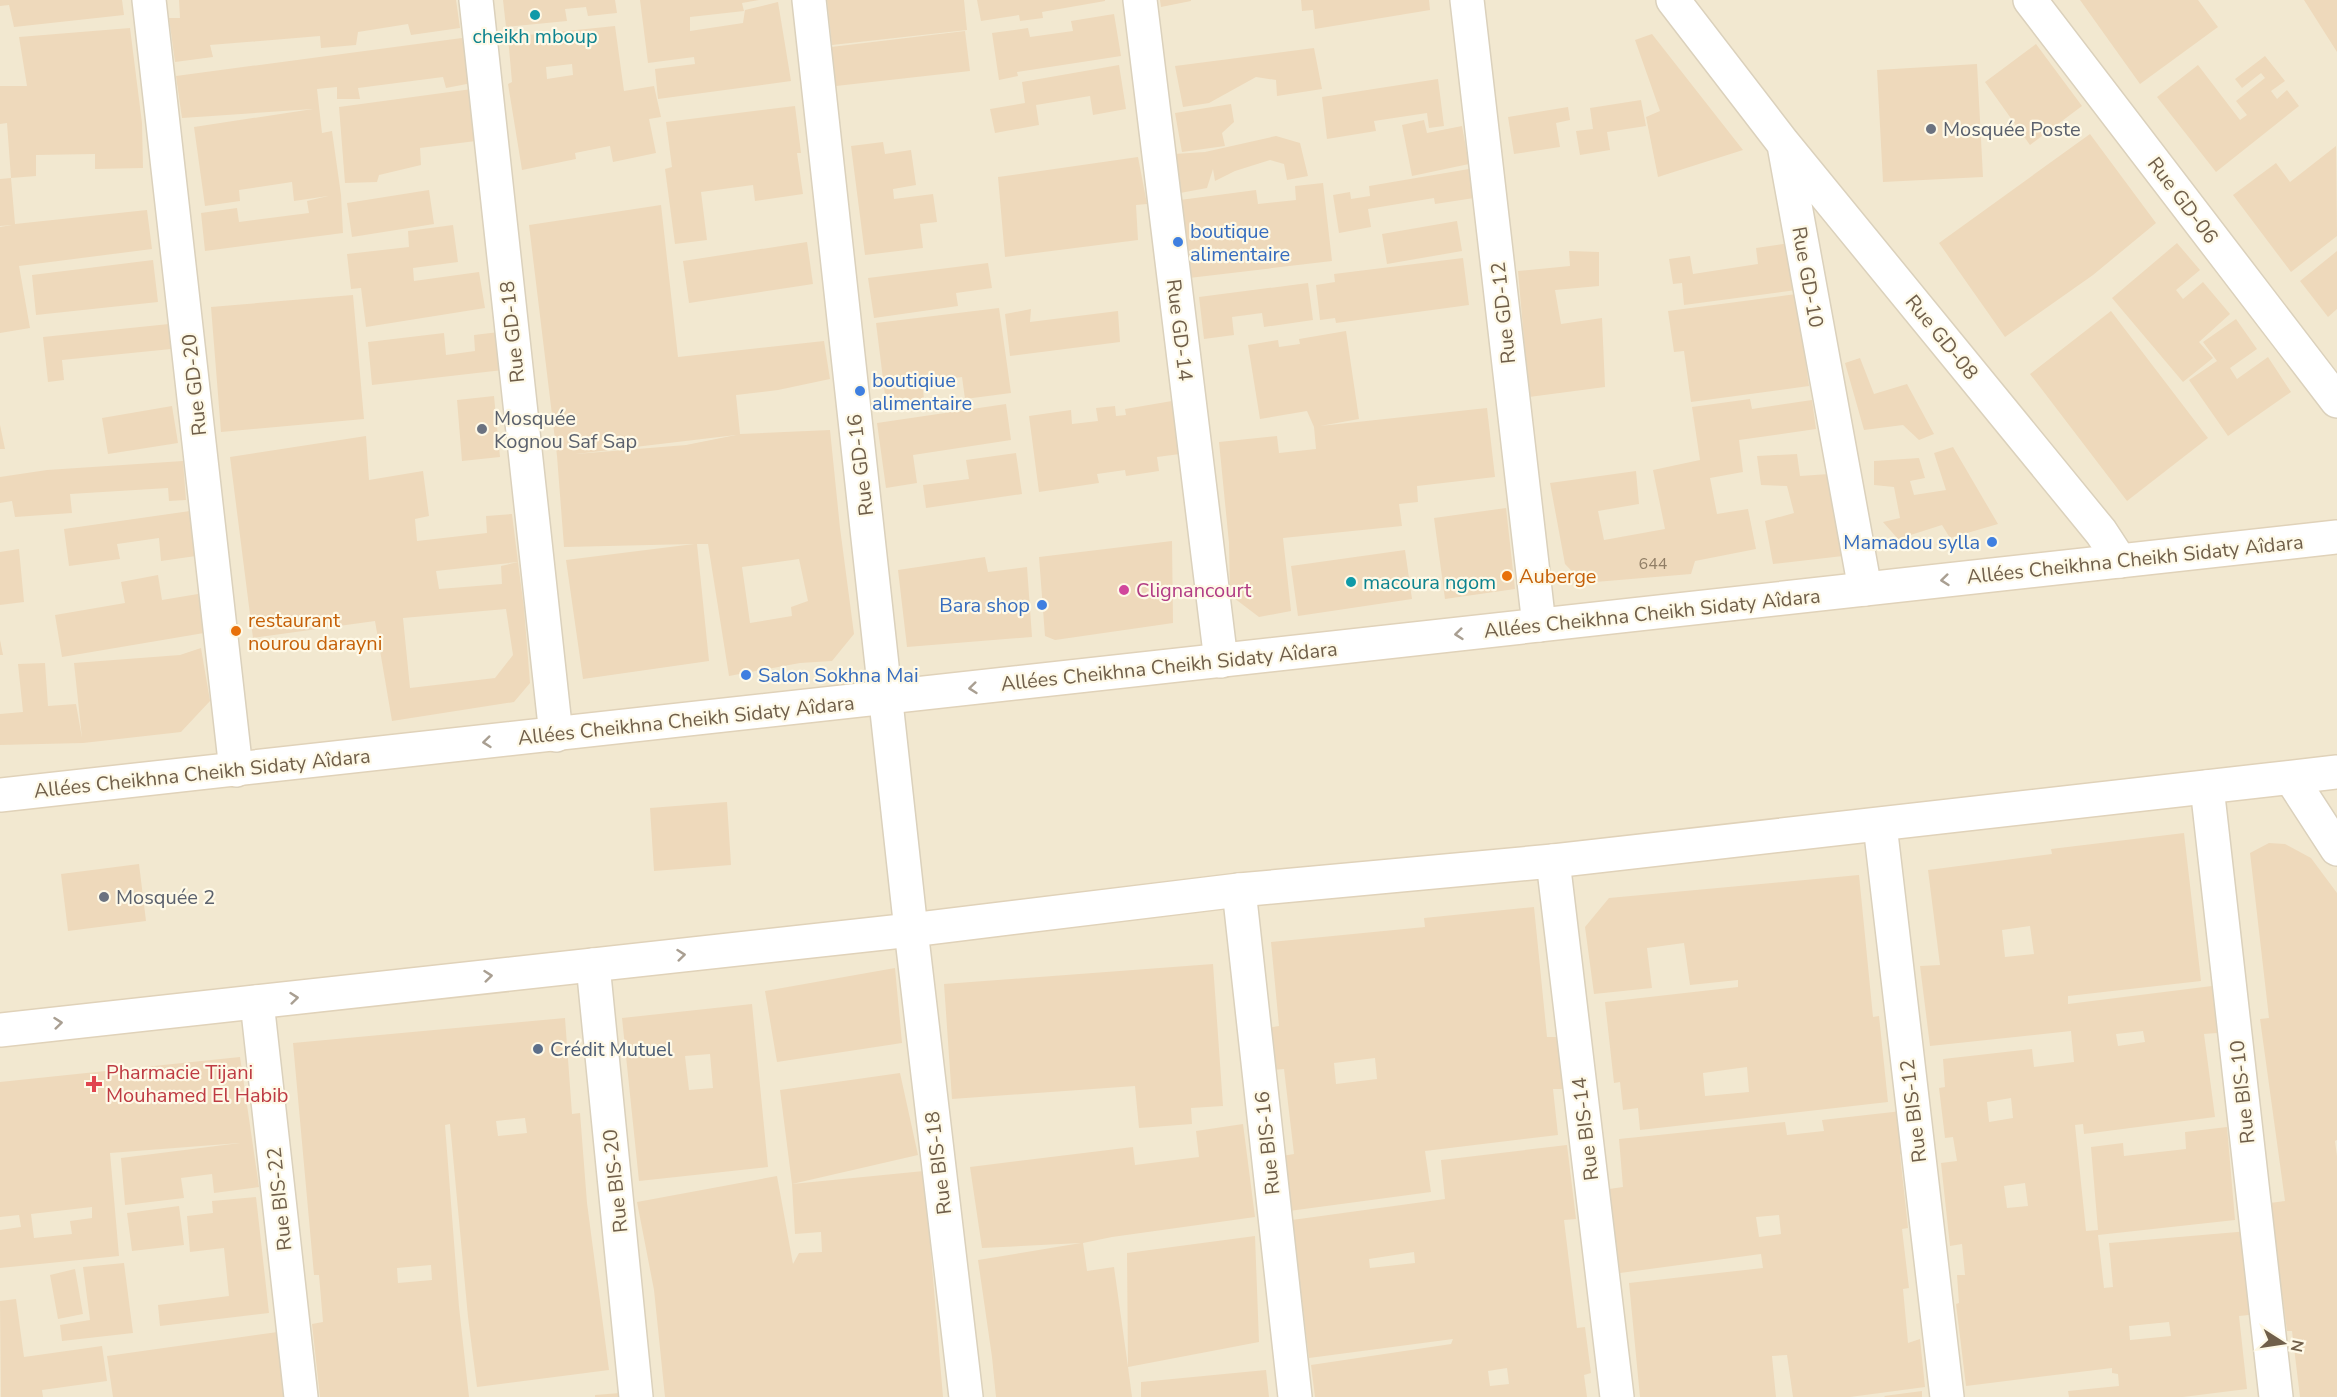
<svg xmlns="http://www.w3.org/2000/svg" width="2337" height="1397" font-family="'Nunito Sans',sans-serif">
	<style>
		.residential { fill: #f2e8d0 }
		.building { fill: #eed9bb; fill-rule: evenodd }
		.lines { fill: none; stroke-linecap: round; stroke-linejoin: round }
		.street-casing { stroke: #dbd1bc; stroke-width: 36 }
		.secondary-casing { stroke: #e0d2b9; stroke-width: 36 }
		.street { stroke: #fff; stroke-width: 33 }
		.secondary { stroke: #fff; stroke-width: 33 }
		.oneway { stroke: #a99f92 }
		.culture-dot { fill: #0f9aa8; stroke: #fef9e7; stroke-width: 2 }
		.worship-dot { fill: #6b7280; stroke: #fef9e7; stroke-width: 2 }
		.shop-dot { fill: #3f7fe0; stroke: #fef9e7; stroke-width: 2 }
		.food-dot { fill: #e8710a; stroke: #fef9e7; stroke-width: 2 }
		.hotel-dot { fill: #d1479c; stroke: #fef9e7; stroke-width: 2 }
		.service-dot { fill: #5c6f8a; stroke: #fef9e7; stroke-width: 2 }
		.health-dot { fill: #e0444e; stroke: #fef9e7; stroke-width: 2 }
		.labels { text-anchor: middle; stroke-width: 4.5; stroke-linejoin: round; paint-order: stroke }
		.number-label { font-size: 16px; fill: #907e66 }
		.culture-label { font-size: 20px; fill: #0d838f; stroke: #fef9e7 }
		.worship-label { font-size: 20px; fill: #5b616d; stroke: #fef9e7; text-anchor: start }
		.street-label { font-size: 20px; fill: #705f4a; stroke: #fef9e7 }
		.shop-label { font-size: 20px; fill: #366cbe; stroke: #fef9e7; text-anchor: start }
		.food-label { font-size: 20px; fill: #c56008; stroke: #fef9e7; text-anchor: start }
		.hotel-label { font-size: 20px; fill: #b23c85; stroke: #fef9e7; text-anchor: start }
		.service-label { font-size: 20px; fill: #4e5e75; stroke: #fef9e7; text-anchor: start }
		.health-label { font-size: 20px; fill: #be3a42; stroke: #fef9e7; text-anchor: start }
	</style>
	<rect width="100%" height="100%" fill="#fbf5e1"/>
	<!-- residential -->
	<path class="residential" d="M0,0H2337V1397H0Z"/>
	<!-- building -->
	<path class="building" d="M0,0H122L124,15L14,27L9,5L0,6Z
		M179,0H456L460,28L411,35L408,24L358,32L356,45L321,48L320,36L210,45L213,57L175,62L169,18H180Z
		M503,0H615L617,13L588,16L586,7L565,9L567,21L506,27Z
		M640,0H759L742,3L744,11L690,17V31L743,23L745,10L778,2L791,81L658,99L655,69L695,64L694,57L648,63Z
		M827,0H964L967,30L832,45Z
		M977,0H1105V1L1042,12L1043,18L1020,21L1019,15L981,21Z
		M1160,0H1191V1L1161,7Z
		M1301,0H1429L1430,10L1315,29L1313,10L1302,11Z
		M2080,0H2198L2218,27L2140,84Z
		M2304,0H2337V52Z
		M1114,14L1121,56L1017,72L1018,76L999,80L992,33L1028,28L1030,37L1073,31L1071,21Z
		M615,26L624,91L654,86L661,117L649,119L656,153L613,162L610,146L575,153L576,159L522,170L508,84L512,82L508,37ZM572,64L573,75L547,79L546,67Z
		M130,28L142,123L143,168L95,169V154L36,155V176L11,178L7,123L0,124V86H27L19,37Z
		M965,31L970,71L836,86L831,47Z
		M1652,34L1743,150L1658,177L1646,117L1660,111L1635,40Z
		M462,38L472,83L446,88L443,77L358,88L360,99H337V87L317,89L322,133L332,131L341,195L343,233L205,251L201,213L237,208L239,222L309,213L307,201L328,196L294,201L292,182L239,190L240,201L205,206L194,127L313,109L182,118L176,76Z
		M2036,44L2082,106L2030,145L1985,82Z
		M1314,48L1322,89L1277,96L1276,80L1256,77L1209,103L1183,107L1175,66Z
		M2265,56L2285,81L2271,91L2277,99L2287,90L2299,106L2216,172L2157,97L2198,65L2240,120L2247,115L2236,101L2265,78L2261,73L2242,88L2235,79Z
		M1977,64L1983,177L1883,182L1877,70Z
		M1119,65L1126,109L1093,115L1090,96L1036,105L1039,125L995,133L990,109L1025,103L1022,82Z
		M1438,79L1444,126L1429,128L1427,113L1374,121L1376,131L1327,139L1322,97Z
		M472,89L476,141L420,148L421,165L379,175L377,182L345,183L339,107Z
		M1641,100L1646,126L1607,132L1610,150L1580,155L1576,131L1593,129L1590,108Z
		M1231,104L1234,122L1222,133L1225,146L1182,152L1175,113Z
		M795,106L801,153H797L803,194L755,201L753,185L701,192L707,240L675,244L665,169L672,167L666,122Z
		M1568,107L1570,120L1556,123L1560,147L1514,154L1508,117Z
		M1424,120L1427,133L1462,126L1469,164L1412,176L1402,125Z
		M2090,134L2156,223L2093,275L2005,337L1939,243Z
		M1276,136L1300,143L1308,176L1287,180L1284,164L1270,160L1235,171L1215,181L1213,169L1207,188L1180,193L1174,154L1205,152Z
		M883,142L885,154L911,150L916,185L893,189L894,199L933,194L937,222L920,224L923,248L865,255L851,146Z
		M2336,146L2337,236L2291,272L2233,195L2276,163L2290,182Z
		M1138,157L1147,204L1136,205L1138,240L1005,257L998,177Z
		M1469,169L1474,198L1435,204L1434,198L1368,209L1371,227L1339,233L1333,195L1350,192L1351,199L1370,196L1369,186Z
		M11,178L15,224L147,210L152,249L19,266L30,328L0,333V227L12,225L0,226V179Z
		M1323,183L1332,261L1189,278L1180,200L1256,190L1258,204L1296,200L1295,186Z
		M429,190L434,224L352,237L347,203Z
		M661,205L678,357L824,341L830,379L778,390L736,395L740,434L830,430L840,528L854,634L832,661L800,663L729,676L708,544H697L709,661L583,679L566,560L694,544L564,547L557,456L529,225ZM736,435L686,445L576,454ZM799,559L808,601L791,607L792,616L750,623L742,567Z
		M1457,221L1462,251L1387,264L1382,234Z
		M453,225L458,262L413,268L414,281L479,272L485,308L366,327L361,288L351,289L347,254L409,247L408,231Z
		M807,242L813,284L689,303L683,261Z
		M1790,243L1796,290L1684,305L1682,283L1673,284L1669,259L1690,256L1693,274L1758,264L1756,248Z
		M2177,243L2200,270L2176,290L2183,299L2203,282L2230,314L2199,342L2213,358L2183,382L2112,298Z
		M1569,251L1599,252V286L1555,290L1561,324L1602,318L1605,387L1529,397L1518,271L1570,266Z
		M2337,251V309L2328,317L2300,281Z
		M1463,258L1469,305L1336,323L1335,318L1320,320L1316,285L1335,282L1334,274Z
		M153,260L158,302L36,315L32,275Z
		M988,263L992,288L956,293L958,306L874,318L868,278Z
		M1308,283L1313,320L1264,327L1262,313L1232,317L1234,335L1204,339L1199,297Z
		M1796,294L1809,386L1691,402L1684,351L1674,352L1668,311Z
		M353,295L364,419L221,432L211,307Z
		M999,308L1011,393L965,399L962,377L922,382L924,399L886,403L876,323Z
		M1031,309L1030,322L1118,311L1120,342L1010,356L1005,314Z
		M2111,311L2208,438L2127,501L2030,374Z
		M2236,319L2257,349L2230,368L2237,379L2268,357L2291,392L2228,436L2189,380L2217,361L2203,342Z
		M169,324L171,349L62,360L64,380L48,382L43,337Z
		M1346,331L1359,419L1320,426L1487,408L1495,477L1417,486L1418,502L1399,504L1402,526L1283,538L1291,611L1259,617L1230,595L1229,543L1219,442L1277,436L1279,453L1316,449L1314,427L1307,411L1260,419L1248,345L1278,340L1279,347L1300,344L1299,339Z
		M499,332L503,370L372,385L368,342L444,333L446,355L475,351L474,335Z
		M1860,358L1874,394L1907,384L1934,434L1919,440L1903,425L1864,430L1845,363Z
		M494,396L500,457L462,461L457,400Z
		M1750,399L1752,409L1812,400L1816,429L1739,440L1743,472L1710,478L1717,514L1748,509L1756,549L1695,561L1691,574L1583,583L1565,564L1550,483L1636,471L1639,504L1598,511L1604,540L1665,529L1653,470L1700,460L1692,407Z
		M1172,401L1180,454L1157,457L1159,471L1126,476L1125,470L1097,474L1099,483L1039,492L1029,416L1071,410L1072,424L1098,421L1096,408L1115,406L1116,416L1126,415L1125,409Z
		M1006,404L1011,440L913,455L917,483L886,488L877,423Z
		M172,406L178,443L108,454L102,418Z
		M0,425L5,449H0Z
		M366,436L369,480L423,471L429,516L415,519L417,541L487,533L486,516L512,514L518,562L436,571L439,589L502,584L501,566L518,562L524,608L530,683L514,702L392,721L375,621L253,638L230,457ZM506,609L513,655L495,678L410,688L403,618Z
		M1953,447L1998,524L1950,538L1942,525L1898,539L1883,522L1900,518L1894,487L1874,485V461L1919,458L1925,478L1910,481L1914,495L1946,490L1934,453Z
		M1016,453L1022,494L926,508L923,485L969,479L966,460Z
		M1797,454L1800,476L1829,474L1843,556L1773,564L1765,521L1794,513L1787,486L1761,485L1757,456Z
		M183,461L186,500L169,501L168,488L70,494L72,513L15,517L12,501L0,503V477L47,470Z
		M1506,508L1515,589L1445,599L1434,518Z
		M197,510L203,555L161,561L159,538L117,544L120,559L69,566L64,529Z
		M1172,541L1173,623L1055,640L1045,636L1039,557Z
		M19,549L24,602L0,605V552Z
		M1405,550L1412,599L1298,616L1291,566Z
		M985,557L988,572L1027,567L1032,637L907,647L898,570Z
		M158,575L162,600L198,594L204,633L62,657L55,615L125,603L121,582Z
		M0,640L3,655H0Z
		M201,648L210,701L181,732L83,743L0,745V714L23,712L18,664L45,663L48,706L76,704L82,738L74,663L180,655Z
		M727,802L731,865L654,871L650,808Z
		M2184,833L2201,981L2068,996V1004L2212,986L2217,1033L2204,1034L2215,1117L2084,1134L2083,1124L2075,1125L2086,1231L2098,1230L2091,1147L2123,1143L2124,1156L2186,1149L2185,1132L2227,1127L2235,1220L2098,1235L2104,1288L2113,1287L2109,1243L2249,1231L2253,1275H2245L2249,1315L2239,1316L2247,1389L2183,1397H2069L2068,1391L2119,1386L2118,1374L2112,1373V1368L1966,1386L1956,1304L1959,1303L1957,1275H1965L1962,1244L1950,1246L1941,1163L1957,1161L1953,1137L1945,1138L1939,1088L1945,1087L1943,1059L2032,1049L2034,1067L2074,1062L2071,1031L1930,1046L1920,966L1940,965L1928,870L2052,854L2051,849ZM2030,926L2034,954L2005,957L2002,930ZM2143,1031L2145,1042L2118,1046L2116,1034ZM2011,1098L2013,1118L1989,1122L1987,1102ZM2025,1183L2028,1206L2007,1208L2004,1186ZM2169,1322L2171,1336L2130,1340L2129,1326Z
		M2269,843L2285,844L2311,858L2337,893V1140L2335,1141L2337,1156V1397H2300L2292,1331H2287L2270,1203L2285,1201L2260,1019L2269,1018L2250,853Z
		M139,864L146,921L68,931L61,874Z
		M1859,875L1873,1017L1879,1016L1888,1102L1640,1130L1638,1108L1623,1110L1620,1082L1614,1083L1605,1002L1738,987V980L1690,985L1684,943L1647,948L1652,988L1594,994L1585,927L1609,898ZM1747,1067L1749,1092L1705,1096L1703,1073Z
		M1534,907L1547,1037H1558L1563,1089H1553L1558,1135L1425,1151L1431,1192L1289,1211L1282,1156L1294,1154L1284,1069L1272,1070L1267,1028L1279,1026L1271,942L1425,927L1424,918ZM1375,1058L1377,1079L1336,1084L1334,1063Z
		M1213,964L1223,1106L1191,1108L1192,1124L1139,1128L1135,1086L952,1099L944,984Z
		M895,968L902,1043L777,1062L765,991Z
		M752,1004L768,1167L639,1181L622,1018ZM710,1054L713,1088L689,1090L685,1056Z
		M565,1018L572,1114L580,1113L587,1203L609,1370L477,1387L468,1317L450,1124L445,1125L459,1307L469,1397H320L312,1324L323,1322L319,1275H314L293,1043ZM525,1118L527,1133L498,1136L496,1121ZM431,1265L432,1280L398,1283L397,1268Z
		M240,1057L259,1187L214,1193L212,1174L181,1178L184,1198L125,1205L121,1158L240,1143L110,1153L119,1256L0,1268V1230L21,1227L19,1215L0,1217V1082ZM92,1207V1218L70,1221L72,1234L34,1238L31,1214Z
		M900,1073L918,1155L792,1184L780,1090Z
		M1902,1111L1907,1155L1900,1154L1908,1228L1902,1229L1909,1288L1903,1289L1908,1343L1920,1339L1925,1387L1850,1397H1793L1787,1355L1772,1356L1776,1397H1640L1629,1283L1763,1268L1761,1254L1620,1273L1609,1189L1623,1187L1619,1139L1785,1122L1787,1135L1824,1131L1822,1120ZM1779,1215L1781,1234L1759,1237L1756,1217Z
		M1243,1124L1255,1217L1112,1237L1083,1243L1087,1271L1114,1267L1128,1367L1127,1253L1255,1236L1259,1342L1128,1367L1132,1397H996L992,1357L978,1260L1081,1243L982,1248L970,1167L1133,1147L1135,1165L1199,1157L1196,1131Z
		M1567,1145L1576,1219L1564,1220L1577,1328L1585,1327L1591,1373L1584,1375L1587,1397H1315L1311,1365L1451,1344L1453,1339L1309,1358L1292,1220L1445,1199L1441,1160ZM1414,1252L1415,1263L1370,1268L1369,1259ZM1507,1368L1509,1384L1490,1386L1488,1371Z
		M924,1171L943,1397H665L654,1290L637,1202L777,1176L793,1264L799,1253L822,1252L821,1232L795,1234L792,1184Z
		M256,1197L269,1313L160,1326L158,1305L229,1296L224,1248L190,1252L187,1216L213,1213L212,1201Z
		M179,1206L184,1245L132,1251L127,1213Z
		M124,1263L133,1333L62,1341L60,1325L90,1320L83,1267Z
		M75,1269L83,1314L58,1319L50,1275Z
		M16,1299L24,1357L102,1346L107,1381L42,1390L43,1397H1L0,1301Z
		M285,1331L294,1397H113L107,1356Z
		M1266,1370L1269,1397H1141V1382Z
		M1922,1391V1397H1885L1884,1396Z
		M620,1393V1397H595V1395Z"/>
	<g class="lines">
		<!-- street casing -->
		<g class="street-casing">
			<path id="street" d="M149,0L236,770
				M476,0L556,735
				M809,0L911,930L966,1397
				M1140,0L1221,661
				M1467,0L1539,625
				M1673,0L1783,143L2101,532L2120,561
				M2030,0L2337,401
				M1784,145L1865,589
				M2291,778L2337,849
				M2207,787L2276,1397
				M1880,825L1947,1397
				M1553,861L1617,1397
				M1239,890L1295,1397
				M593,965L636,1397
				M257,1002L301,1397"/>
		</g>
		<!-- secondary casing -->
		<g class="secondary-casing">
			<path id="secondary" d="M0,795L2337,537
				M0,1030L911,930L1239,890L1553,861L2337,772"/>
		</g>
		<!-- street -->
		<use href="#street" class="street"/>
		<!-- secondary -->
		<use href="#secondary" class="secondary"/>
	</g>
	<!-- one-way arrows -->
	<defs><path id="oneway-chevron" d="M-2-3.5L2.5 0L-2 3.5" fill="none" stroke-width="1.6" stroke-linecap="round" stroke-linejoin="round" transform="scale(1.5)"/></defs>
	<g class="oneway">
		<use href="#oneway-chevron" transform="translate(1945 580) rotate(174)"/>
		<use href="#oneway-chevron" transform="translate(1459 634) rotate(174)"/>
		<use href="#oneway-chevron" transform="translate(973 688) rotate(174)"/>
		<use href="#oneway-chevron" transform="translate(487 742) rotate(174)"/>
		<use href="#oneway-chevron" transform="translate(681 955) rotate(-6)"/>
		<use href="#oneway-chevron" transform="translate(488 976) rotate(-6)"/>
		<use href="#oneway-chevron" transform="translate(294 998) rotate(-6)"/>
		<use href="#oneway-chevron" transform="translate(58 1023) rotate(-6)"/>
	</g>
	<!-- markers -->
	<g class="culture-dot">
		<circle cx="535" cy="15" r="6"/>
		<circle cx="1351" cy="582" r="6"/>
	</g>
	<g class="worship-dot">
		<circle cx="1931" cy="129" r="6"/>
		<circle cx="482" cy="429" r="6"/>
		<circle cx="104" cy="897" r="6"/>
	</g>
	<g class="shop-dot">
		<circle cx="1178" cy="242" r="6"/>
		<circle cx="860" cy="391" r="6"/>
		<circle cx="1992" cy="542" r="6"/>
		<circle cx="1042" cy="605" r="6"/>
		<circle cx="746" cy="675" r="6"/>
	</g>
	<g class="food-dot">
		<circle cx="1507" cy="576" r="6"/>
		<circle cx="236" cy="631" r="6"/>
	</g>
	<circle class="hotel-dot" cx="1124" cy="590" r="6"/>
	<circle class="service-dot" cx="538" cy="1049" r="6"/>
	<path class="health-dot" d="M91 1075h6v6h6v6h-6v6h-6v-6h-6v-6h6z"/>
	<g class="labels">
		<!-- number labels -->
		<g class="number-label">
			<text x="1653" y="569">644</text>
		</g>
		<!-- culture labels -->
		<g class="culture-label">
			<text x="535" y="43">cheikh mboup</text>
			<text x="1363" y="589" text-anchor="start">macoura ngom</text>
		</g>
		<!-- worship labels -->
		<g class="worship-label">
			<text x="1943" y="136">Mosquée Poste</text>
			<text x="494" y="425">Mosquée<tspan x="494" dy="23">Kognou Saf Sap</tspan></text>
			<text x="116" y="904">Mosquée 2</text>
		</g>
		<!-- street labels -->
		<g class="street-label">
			<text transform="translate(2183 200) rotate(53)" y="7">Rue GD-06</text>
			<text transform="translate(1808 277) rotate(80)" y="7">Rue GD-10</text>
			<text transform="translate(1503 313) rotate(-96)" y="7">Rue GD-12</text>
			<text transform="translate(1180 330) rotate(83)" y="7">Rue GD-14</text>
			<text transform="translate(512 332) rotate(-96)" y="7">Rue GD-18</text>
			<text transform="translate(1942 337) rotate(51)" y="7">Rue GD-08</text>
			<text transform="translate(194 385) rotate(-96)" y="7">Rue GD-20</text>
			<text transform="translate(860 465) rotate(-97)" y="7">Rue GD-16</text>
			<text transform="translate(2135 559) rotate(-6)" y="7">Allées Cheikhna Cheikh Sidaty Aîdara</text>
			<text transform="translate(1652 613) rotate(-6)" y="7">Allées Cheikhna Cheikh Sidaty Aîdara</text>
			<text transform="translate(1169 666) rotate(-6)" y="7">Allées Cheikhna Cheikh Sidaty Aîdara</text>
			<text transform="translate(686 720) rotate(-6)" y="7">Allées Cheikhna Cheikh Sidaty Aîdara</text>
			<text transform="translate(202 773) rotate(-6)" y="7">Allées Cheikhna Cheikh Sidaty Aîdara</text>
			<text transform="translate(2242 1092) rotate(-96)" y="7">Rue BIS-10</text>
			<text transform="translate(1913 1111) rotate(-97)" y="7">Rue BIS-12</text>
			<text transform="translate(1585 1129) rotate(-97)" y="7">Rue BIS-14</text>
			<text transform="translate(1267 1143) rotate(-96)" y="7">Rue BIS-16</text>
			<text transform="translate(938 1163) rotate(-97)" y="7">Rue BIS-18</text>
			<text transform="translate(615 1181) rotate(-96)" y="7">Rue BIS-20</text>
			<text transform="translate(279 1199) rotate(-96)" y="7">Rue BIS-22</text>
		</g>
		<!-- shop labels -->
		<g class="shop-label">
			<text x="1190" y="238">boutique<tspan x="1190" dy="23">alimentaire</tspan></text>
			<text x="872" y="387">boutiqiue<tspan x="872" dy="23">alimentaire</tspan></text>
			<text x="1980" y="549" text-anchor="end">Mamadou sylla</text>
			<text x="1030" y="612" text-anchor="end">Bara shop</text>
			<text x="758" y="682">Salon Sokhna Mai</text>
		</g>
		<!-- food labels -->
		<g class="food-label">
			<text x="1519" y="583">Auberge</text>
			<text x="248" y="627">restaurant<tspan x="248" dy="23">nourou darayni</tspan></text>
		</g>
		<!-- hotel labels -->
		<g class="hotel-label">
			<text x="1136" y="597">Clignancourt</text>
		</g>
		<!-- service labels -->
		<g class="service-label">
			<text x="550" y="1056">Crédit Mutuel</text>
		</g>
		<!-- health labels -->
		<g class="health-label">
			<text x="106" y="1079">Pharmacie Tijani<tspan x="106" dy="23">Mouhamed El Habib</tspan></text>
		</g>
	</g>
	<!-- north arrow -->
	<g transform="translate(2283 1343) rotate(102)" stroke="#fef9e7" stroke-width="4.5" paint-order="stroke">
	<path d="M0-4.5L10 22L0 15L-10 22Z" fill="#705f4a"/>
	<text y="-9" font-size="16" font-weight="bold" text-anchor="middle" fill="#705f4a">N</text>
	</g>
</svg>
